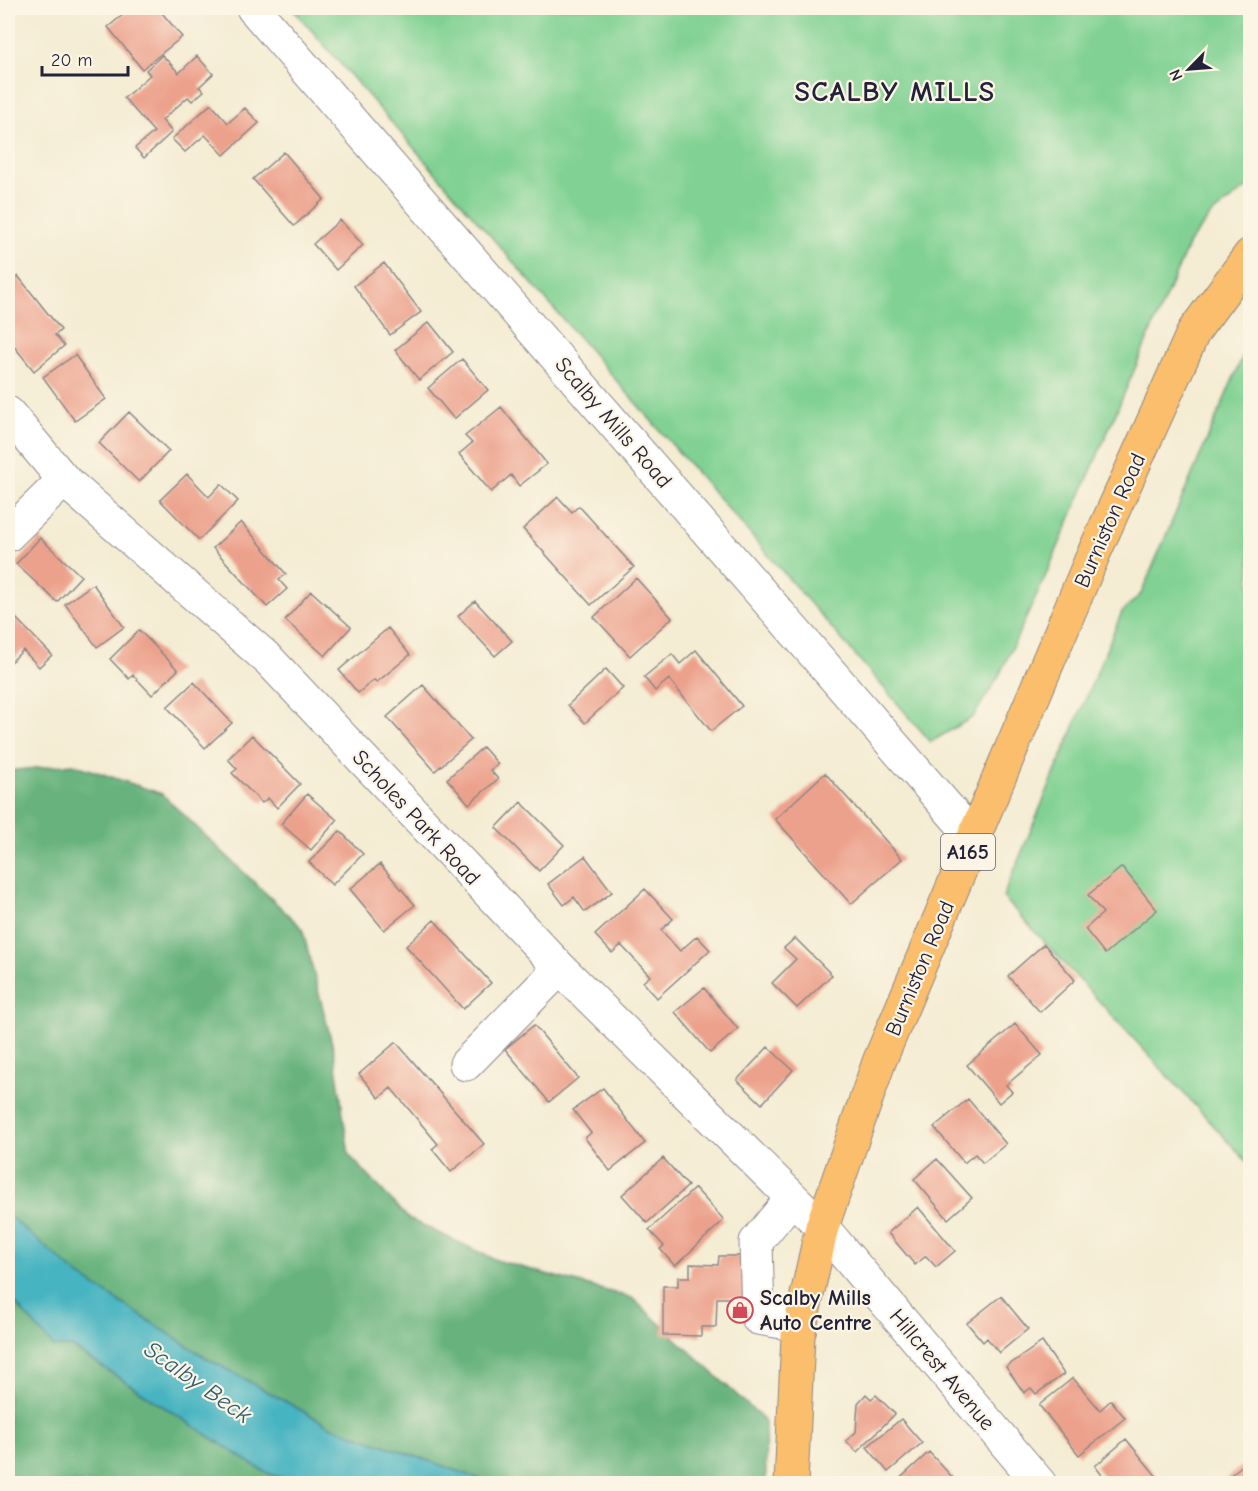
<svg xmlns="http://www.w3.org/2000/svg" width="1258" height="1491" font-family="'Comic Neue',sans-serif">
	<style>
		.green { fill: #80d193; stroke: #517a67; stroke-width: 1.5 }
		.forest { fill: #68b37d; stroke: #456a5c; stroke-width: 1.5 }
		.water { fill: #46b4c1; stroke: #346b7e; stroke-width: 1.5 }
		.building { fill: #eca18c }
		.lines { fill: none; stroke-linecap: round; stroke-linejoin: round }
		.minor-casing { stroke: #8b8787; stroke-width: 35 }
		.major-casing { stroke: #8b8787; stroke-width: 35 }
		.minor { stroke: #fff; stroke-width: 33 }
		.major { stroke: #fabe6d; stroke-width: 33 }
		.labels { text-anchor: middle; stroke-width: 4.5; stroke-linejoin: round; paint-order: stroke }
		.shield { fill: #fcf5e5; stroke: #63616e; stroke-width: 1.5 }
		.shield-label { font-size: 21px; font-weight: bold; fill: #22223b }
		.street-label { font-size: 22px; fill: #22223b; stroke: #fcf5e5 }
		.poi-label { font-size: 22px; font-weight: bold; fill: #22223b; stroke: #fcf5e5; text-anchor: start }
		.water-label { font-size: 24px; font-style: italic; fill: #305c71; stroke: #fcf5e5 }
		.district-label { font-size: 28px; font-weight: bold; letter-spacing: 1.5px; fill: #22223b; stroke: #fcf5e5 }
	</style>
	<rect width="100%" height="100%" fill="#fcf5e5"/>
	<filter id="ink" filterUnits="userSpaceOnUse"><feTurbulence type="fractalNoise" baseFrequency=".0167" numOctaves="2"/><feDisplacementMap in="SourceGraphic" scale="12" xChannelSelector="R" yChannelSelector="G"/><feConvolveMatrix kernelMatrix="1 2 1 2 8 2 1 2 1" color-interpolation-filters="sRGB"/></filter>
	<filter id="wash" filterUnits="userSpaceOnUse"><feTurbulence type="fractalNoise" baseFrequency=".008" numOctaves="4" result="noise"/><feDisplacementMap in="SourceGraphic" scale="24" xChannelSelector="R" yChannelSelector="G"/><feGaussianBlur stdDeviation="1.35" result="paint"/><feColorMatrix in="noise" values="0 0 0 0 0 0 0 0 0 0 0 0 0 0 0 0 0 1.4 0 .05"/><feComposite in="paint" operator="in"/></filter>
	<g filter="url(#wash)">
		<rect width="100%" height="100%" fill="#f4ecd3"/>
		<!-- green -->
		<path class="green" d="M292,8H1250V185L1211,215L1189,243L1046,575L999,676L973,717L931,742Z
			M1250,339V1165L1003,897L1122,612L1141,594Z"/>
		<!-- forest -->
		<path class="forest" d="M73,764L162,794L302,928L334,1051L349,1155L409,1219L496,1260L632,1298L765,1421L766,1483H491L330,1426L208,1359L78,1275L8,1215V771Z
			M8,1295L54,1346L72,1347L263,1471L294,1483H8Z"/>
		<!-- water -->
		<path class="water" d="M8,1215L78,1275L208,1359L330,1426L491,1483H294L263,1471L72,1347H54L8,1295Z"/>
		<g id="blocks">
			<!-- building -->
			<path class="building" d="M131,8H158L182,37L142,69L108,27Z
				M162,55L179,73L197,56L213,74L199,87L204,91L192,101L188,97L162,120L172,132L144,158L135,148L154,132L124,98L150,75L146,70Z
				M211,104L228,123L245,108L259,123L224,155L205,135L185,152L172,139Z
				M284,152L324,199L294,226L253,179Z
				M340,220L363,245L336,270L313,244Z
				M384,263L421,312L390,335L354,286Z
				M18,276L61,330L55,335L64,346L34,371L8,339V300L12,296L8,290V285Z
				M429,322L453,352L419,380L395,350Z
				M75,355L106,399L75,421L43,377Z
				M462,359L488,390L454,419L428,388Z
				M501,407L547,464L519,486L511,475L491,492L459,454L472,443L465,436Z
				M129,412L169,451L139,482L99,443Z
				M187,474L209,497L221,484L238,501L199,540L160,500Z
				M558,497L572,512L579,506L634,567L591,605L523,529Z
				M241,522L286,574L279,580L287,589L267,607L213,548Z
				M40,538L81,576L57,602L16,564Z
				M636,578L672,618L630,656L594,617Z
				M93,584L124,627L97,647L65,604Z
				M311,591L351,627L325,656L285,620Z
				M475,601L512,641L495,656L458,616Z
				M8,610L52,655L39,667L23,650L8,665Z
				M388,628L410,655L377,682L374,680L358,693L339,670Z
				M139,630L178,670L152,695L133,675L129,679L110,659Z
				M696,650L742,706L711,731L669,679L655,691L644,677L672,654L680,664Z
				M606,669L623,688L585,723L568,705Z
				M194,682L232,723L205,748L167,707Z
				M423,685L471,740L435,771L387,717Z
				M252,735L300,784L277,808L268,798L262,803L232,773L237,769L228,759Z
				M483,747L498,764L490,770L498,779L469,804L447,779Z
				M825,773L902,859L851,904L775,819Z
				M307,794L337,820L311,850L281,824Z
				M521,802L564,845L539,871L496,828Z
				M340,831L363,854L332,885L309,862Z
				M585,856L612,892L585,912L574,897L564,905L548,884Z
				M380,864L415,905L384,930L350,889Z
				M1122,867L1157,910L1105,954L1085,929L1103,913L1088,895Z
				M645,889L673,919L661,930L680,951L697,936L710,950L657,998L643,982L650,976L621,945L612,953L595,935Z
				M434,920L491,983L463,1009L406,946Z
				M795,938L832,975L797,1008L772,983L796,959L784,948Z
				M1044,944L1075,980L1040,1012L1008,976Z
				M704,988L738,1029L710,1053L675,1012Z
				M1015,1024L1042,1055L1006,1085L1012,1092L999,1103L967,1065Z
				M534,1025L578,1078L549,1102L505,1049Z
				M396,1042L484,1144L451,1172L432,1149L438,1144L391,1088L379,1098L359,1074Z
				M768,1047L793,1070L762,1104L737,1080Z
				M603,1088L645,1143L610,1171L585,1138L591,1133L573,1110Z
				M968,1099L1006,1144L983,1163L975,1154L964,1163L934,1127Z
				M663,1158L688,1186L647,1223L622,1195Z
				M937,1159L972,1198L948,1219L914,1179Z
				M695,1188L724,1220L675,1266L660,1249L664,1246L649,1230Z
				M918,1207L955,1251L936,1267L926,1256L915,1265L888,1233Z
				M719,1256H752L751,1298H717L716,1327H701V1336L663,1335V1286H678V1277H690V1264L718,1265Z
				M1001,1296L1028,1329L999,1353L987,1338L983,1342L967,1323Z
				M1042,1342L1064,1374L1036,1394L1031,1388L1024,1393L1006,1367Z
				M1073,1378L1100,1410L1111,1400L1125,1418L1079,1455L1039,1405Z
				M866,1394L871,1399L876,1395L895,1414L857,1452L846,1441L856,1432L858,1403Z
				M901,1419L922,1443L888,1472L867,1447Z
				M1126,1439L1163,1484H1109L1095,1466Z
				M929,1452L954,1479L949,1484H894Z
				M1250,1459V1484H1232L1227,1478Z"/>
		</g>
	</g>
	<g filter="url(#ink)">
		<use href="#blocks" fill-opacity="0" stroke="#8b8787" stroke-width="1.5"/>
		<g class="lines">
			<!-- minor casing -->
			<g class="minor-casing">
				<path id="minor" d="M253,8L974,838
					M8,413L64,480L269,660L560,968L822,1227L1040,1484
					M8,535L64,480
					M466,1064L560,968
					M792,1198L756,1242L758,1318L800,1325"/>
			</g>
			<!-- major casing -->
			<g class="major-casing">
				<path id="major" d="M791,1484L798,1336L822,1227L879,1062L1094,553L1194,331L1250,255"/>
			</g>
			<!-- minor -->
			<use href="#minor" class="minor"/>
			<!-- major -->
			<use href="#major" class="major"/>
		</g>
	</g>
	<!-- icons -->
	<defs>
		<g id="shop-ring" transform="scale(1.35)"><circle r="9.5" fill="#fcf5e5" stroke="#d1495b" stroke-width="1.5"/><path d="M-5-2.5h2.3a2.7 3.5 0 0 1 5.4 0H5L5.5 6h-11ZM-1.5-2.5h3a1.5 2.3 0 0 0-3 0Z" fill="#d1495b"/></g>
	</defs>
	<g fill-rule="evenodd">
		<use href="#shop-ring" x="740" y="1310"/>
	</g>
	<g class="labels">
		<!-- shield labels -->
		<rect class="shield" x="941" y="834" width="54" height="36" rx="4.5"/>
		<g class="shield-label">
			<text x="968" y="859">A165</text>
		</g>
		<!-- street labels -->
		<g class="street-label">
			<text transform="translate(614 422) rotate(49)" y="8">Scalby Mills Road</text>
			<text transform="translate(1109 520) rotate(-66)" y="8">Burniston Road</text>
			<text transform="translate(417 817) rotate(47)" y="8">Scholes Park Road</text>
			<text transform="translate(919 968) rotate(-67)" y="8">Burniston Road</text>
			<text transform="translate(943 1369) rotate(50)" y="8">Hillcrest Avenue</text>
		</g>
		<!-- poi labels -->
		<g class="poi-label">
			<text x="760" y="1305">Scalby Mills<tspan x="760" dy="25">Auto Centre</tspan></text>
		</g>
		<!-- water labels -->
		<g class="water-label">
			<text transform="translate(198 1382) rotate(35)" y="8">Scalby Beck</text>
		</g>
		<!-- district labels -->
		<g class="district-label">
			<text x="895" y="101">SCALBY MILLS</text>
		</g>
	</g>
	<!-- margin -->
	<rect width="1258" height="1491" fill="none" stroke="#fcf5e5" stroke-width="30"/>
	<!-- north arrow -->
	<g transform="translate(1189 69) rotate(245)" stroke="#fcf5e5" stroke-width="4.5" paint-order="stroke">
	<path d="M0-4.5L10 22L0 15L-10 22Z" fill="#22223b"/>
	<text y="-9" font-size="16" font-weight="bold" text-anchor="middle" fill="#22223b">N</text>
	</g>
	<!-- scale -->
	<path d="M42 66v9h86v-9" fill="none" stroke="#22223b" stroke-width="3"/>
	<text x="51" y="66" font-size="18" fill="#22223b" stroke="#fcf5e5" stroke-width="4.5" paint-order="stroke">20 m</text>
</svg>
